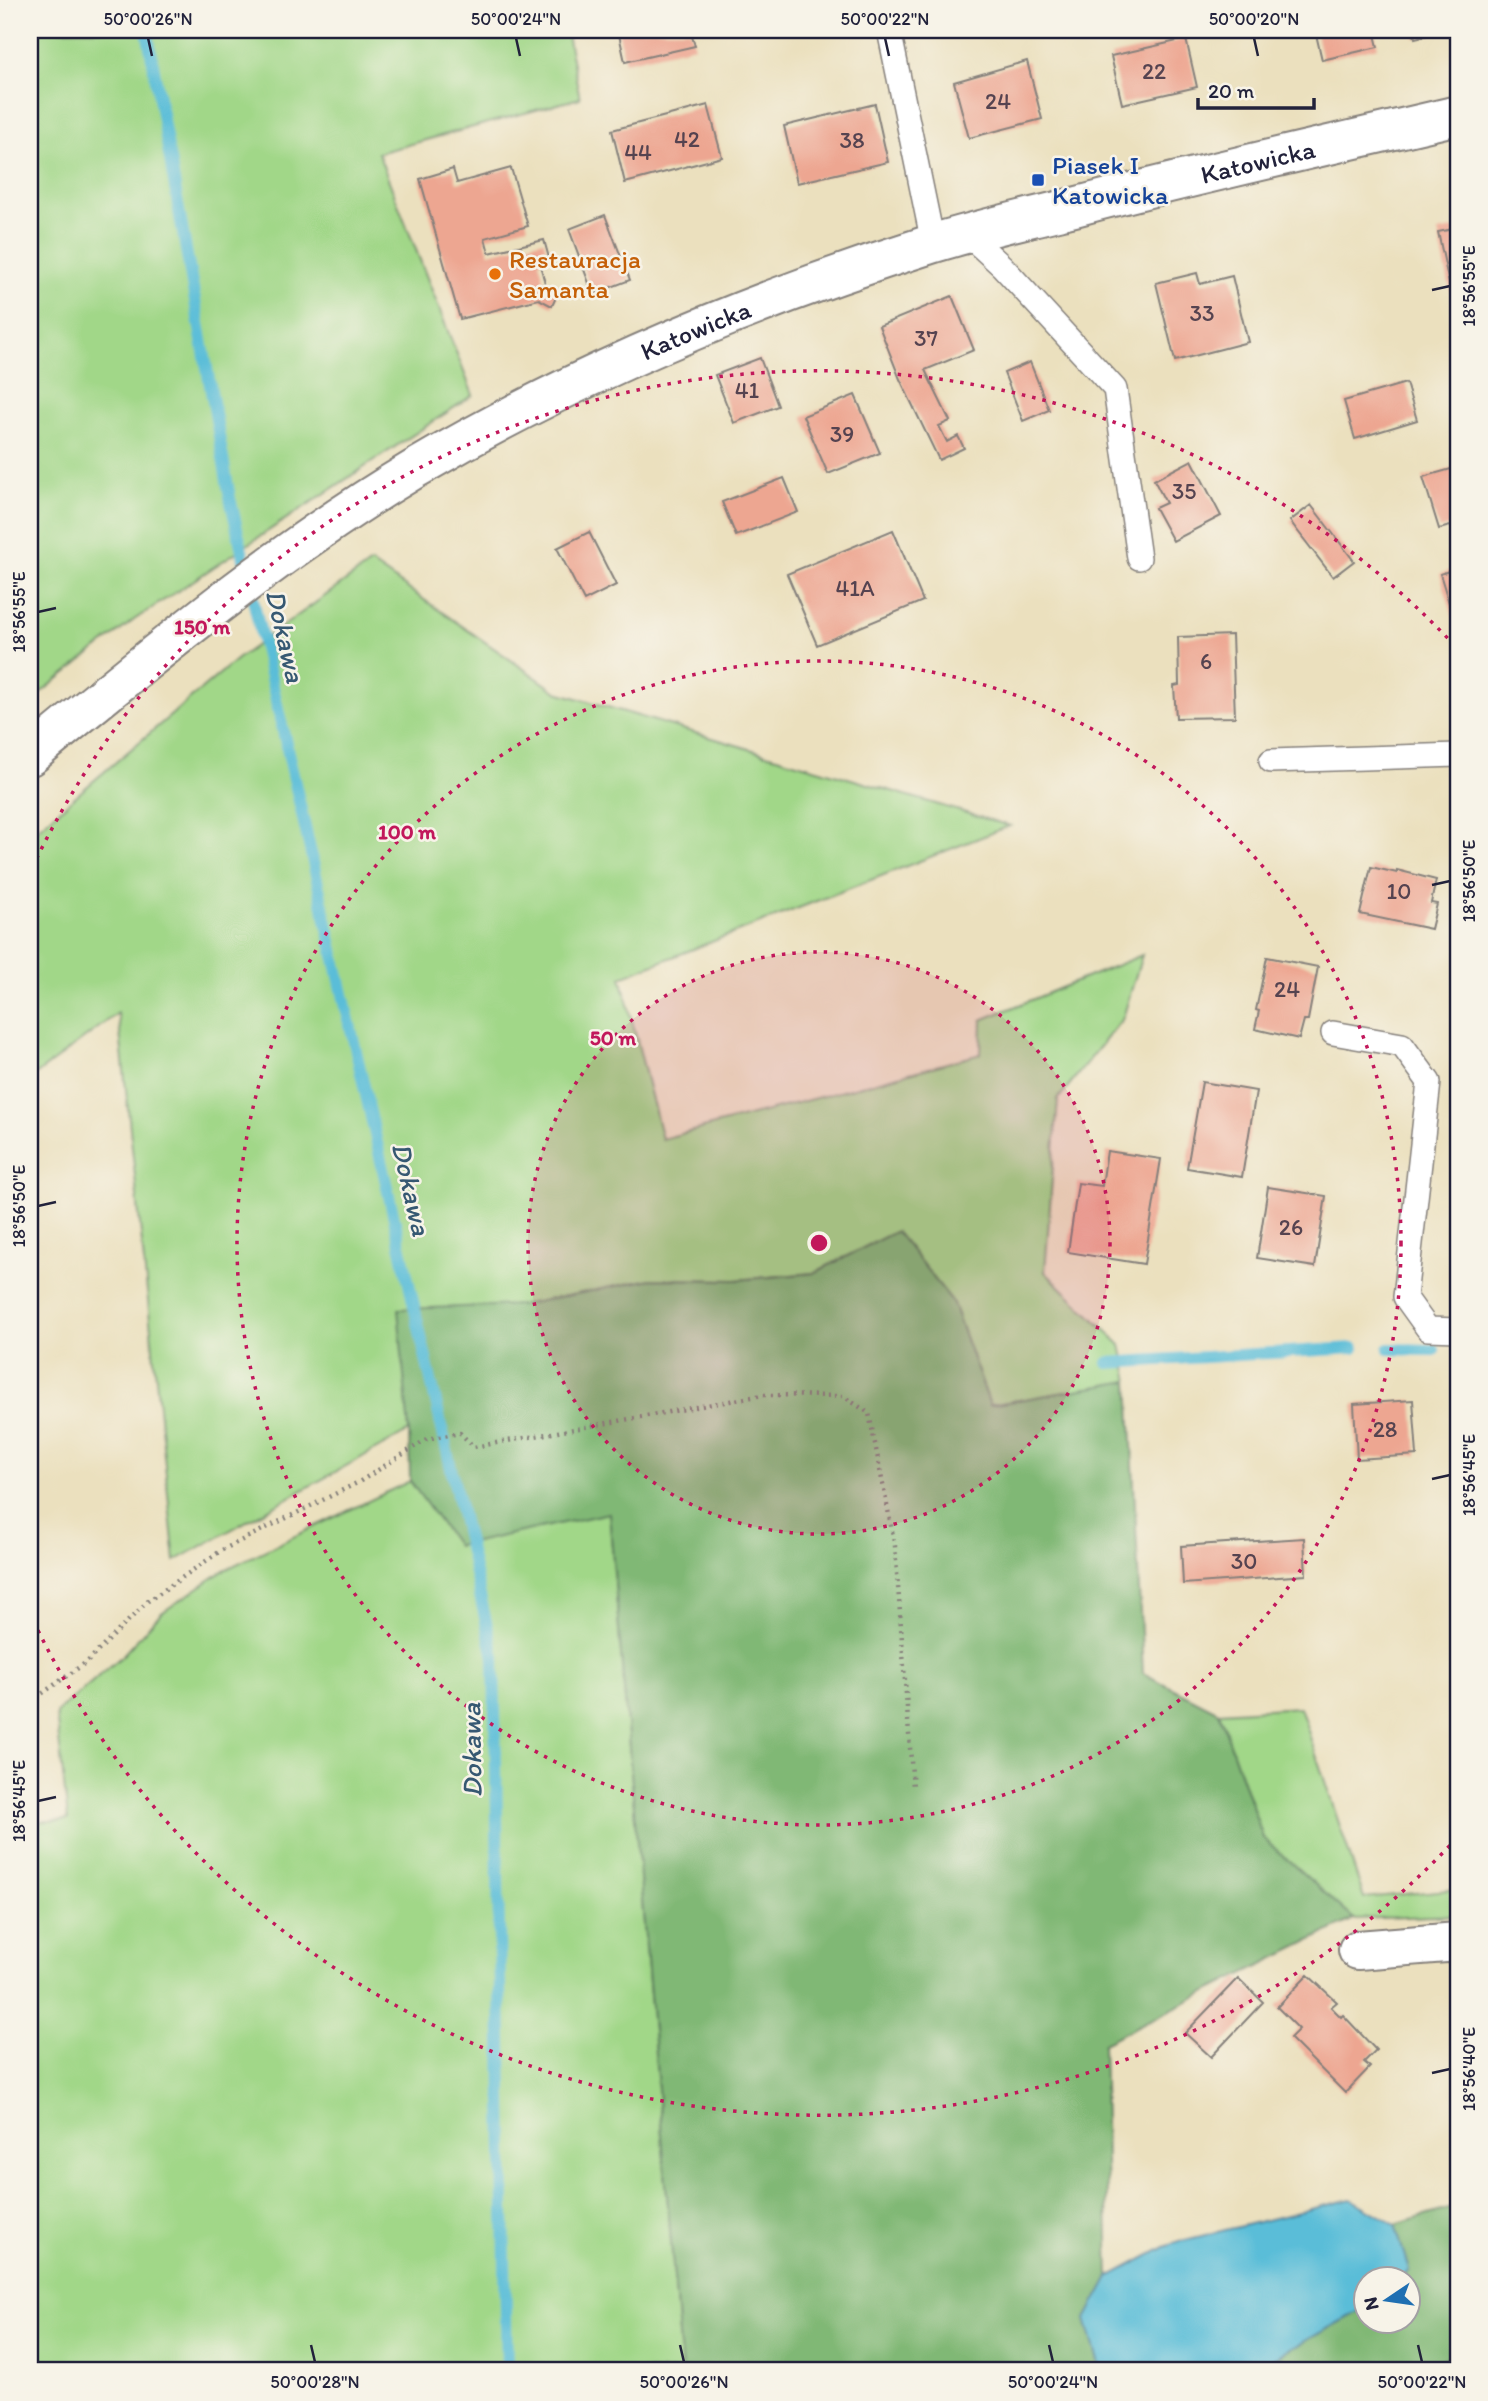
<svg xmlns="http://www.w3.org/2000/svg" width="1488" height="2401" font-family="Itim,sans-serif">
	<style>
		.green { fill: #a1d788; stroke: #627c62; stroke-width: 2 }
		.forest { fill: #80b874; stroke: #516d58; stroke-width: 2 }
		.water { fill: #5abdd8; stroke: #3e708a; stroke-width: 2 }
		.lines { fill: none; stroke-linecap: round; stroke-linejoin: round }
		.stream { stroke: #5abdd8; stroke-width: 12 }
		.building { fill: #eda691 }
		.service-casing { stroke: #86817c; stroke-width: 26 }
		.minor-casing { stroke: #86817c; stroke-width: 42 }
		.tertiary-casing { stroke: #86817c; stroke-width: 42 }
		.path { stroke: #86817c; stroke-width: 4.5; stroke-dasharray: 2 5; stroke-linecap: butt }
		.service { stroke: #fff; stroke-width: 23 }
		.minor { stroke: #fff; stroke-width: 38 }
		.tertiary { stroke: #fff; stroke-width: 38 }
		.ticks { fill: none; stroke: #22223b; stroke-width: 2.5 }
		.ring { fill: none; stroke: #c2185b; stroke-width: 3.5; stroke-dasharray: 3.5 7 }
		.transit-dot { fill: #1a4fb4; stroke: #f7f3e8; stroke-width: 2.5 }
		.food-dot { fill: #e8710a; stroke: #f7f3e8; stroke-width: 2.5 }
		.labels { text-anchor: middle; stroke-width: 5; stroke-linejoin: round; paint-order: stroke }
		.number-label { font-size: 23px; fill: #554350 }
		.street-label { font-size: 26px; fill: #22223b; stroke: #f7f3e8 }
		.transit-label { font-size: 26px; fill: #164399; stroke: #f7f3e8; text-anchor: start }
		.food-label { font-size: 26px; fill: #c56008; stroke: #f7f3e8; text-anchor: start }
		.water-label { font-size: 28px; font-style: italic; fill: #365872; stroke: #f7f3e8 }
		.centre { fill: #c2185b; stroke: #f7f3e8; stroke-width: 3.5 }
		.ring-label { font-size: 21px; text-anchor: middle; font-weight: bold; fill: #c2185b; stroke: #f7f3e8; stroke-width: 5; stroke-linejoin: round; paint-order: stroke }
		.neatline { fill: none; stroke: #22223b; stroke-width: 2.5 }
		.ticks-label { font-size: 18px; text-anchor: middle; fill: #22223b }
	</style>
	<rect width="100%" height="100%" fill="#f7f3e8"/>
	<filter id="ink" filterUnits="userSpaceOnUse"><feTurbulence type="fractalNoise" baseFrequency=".0143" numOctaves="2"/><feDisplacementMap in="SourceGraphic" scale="14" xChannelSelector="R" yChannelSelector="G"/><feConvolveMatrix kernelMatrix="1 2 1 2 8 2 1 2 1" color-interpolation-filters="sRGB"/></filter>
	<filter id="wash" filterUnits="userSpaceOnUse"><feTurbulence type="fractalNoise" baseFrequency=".00686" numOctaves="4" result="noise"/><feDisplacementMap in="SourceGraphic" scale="28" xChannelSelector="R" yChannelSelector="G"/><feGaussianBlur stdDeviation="1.57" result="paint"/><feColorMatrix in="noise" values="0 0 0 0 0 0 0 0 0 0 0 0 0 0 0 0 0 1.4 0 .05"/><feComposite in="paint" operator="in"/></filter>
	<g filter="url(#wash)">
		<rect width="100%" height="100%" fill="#ebe0be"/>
		<!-- green -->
		<path class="green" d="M30,30H566L580,98L378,153L473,395L134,620L30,701Z
			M371,563L557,692L1010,826L621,977L662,1139L981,1054L982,1020L1142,955L1123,1018L1058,1099L1045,1272L1121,1345L1129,1381L990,1405L952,1301L896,1232L814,1273L736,1280L651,1279L521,1306L399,1309L409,1431L175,1561L118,1013L30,1079V835L237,659Z
			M410,1481L457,1546L609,1512L682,2371H30V1822L68,1820L56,1713L122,1656L160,1614L224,1570Z
			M1300,1707L1364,1898L1458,1889V1915L1354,1919L1263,1838L1219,1712Z"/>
		<!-- forest -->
		<path class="forest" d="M896,1231L952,1301L990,1405L1129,1381L1143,1673L1219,1712L1263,1838L1354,1919L1103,2043L1109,2277L1086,2319L1101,2371H682L609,1513L457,1546L410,1481L409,1431L398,1309L521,1305L651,1279L736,1280L814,1273Z
			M1458,2206V2350L1425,2371H1251L1365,2308L1366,2320H1408V2278H1402L1409,2270L1395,2225Z"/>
		<!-- water -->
		<path class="water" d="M1351,2199L1395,2225L1409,2270L1402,2278H1366L1365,2308L1251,2371H1101L1086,2319L1109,2277L1165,2247L1181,2241Z"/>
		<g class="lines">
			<!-- stream -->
			<path class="stream" d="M147,30L230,498L494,1657L507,2371
				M1389,1349L1434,1350
				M1108,1363L1354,1348"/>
		</g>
		<g id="blocks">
			<!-- building -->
			<path class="building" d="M618,30H690L695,46L625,62Z
				M1315,30H1374L1378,47L1322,60Z
				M1413,30H1444V31L1415,38Z
				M1186,39L1197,87L1122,104L1111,56Z
				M1027,61L1042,119L969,138L954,82Z
				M875,104L888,162L797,183L784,126Z
				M708,105L722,157L625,183L612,130Z
				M511,168L528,226L485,238L489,253L544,240L549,258L539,261L546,287L558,293L552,306L539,299L460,319L420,179L453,169L457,183Z
				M605,215L630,280L593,294L569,229Z
				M1458,228V306L1454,307L1438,232Z
				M1197,273L1200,284L1232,276L1248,342L1175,361L1156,283Z
				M952,296L974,350L925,370L950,421L939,426L947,442L958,436L964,448L939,460L900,379L879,326Z
				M760,358L778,406L734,423L715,375Z
				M1030,362L1049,410L1023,421L1004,373Z
				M1406,383L1417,420L1355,439L1344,401Z
				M855,395L880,453L828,474L803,416Z
				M1192,460L1221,516L1173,541L1155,508L1166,503L1154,480Z
				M1458,467V524L1439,529L1423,477Z
				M784,478L798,512L736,536L722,502Z
				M1311,505L1354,561L1333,577L1290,521Z
				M893,530L923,601L817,645L787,574Z
				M589,532L616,585L584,601L557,548Z
				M1458,568V632L1440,574Z
				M1232,635L1235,717L1176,718L1174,686L1179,685L1178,637Z
				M1371,867L1397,873V870L1436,880L1431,903L1437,904L1431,929L1360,914Z
				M1267,957L1318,967L1308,1020H1304L1299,1039L1255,1029L1259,1011L1256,1010Z
				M1202,1082L1256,1091L1242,1177L1187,1168Z
				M1107,1151L1161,1159L1144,1264L1068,1252L1078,1183L1102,1186Z
				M1268,1187L1326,1196L1315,1267L1257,1258Z
				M1413,1400L1417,1455L1357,1459L1354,1404Z
				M1304,1538L1306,1575L1183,1584L1181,1546Z
				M1308,1975L1337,2002L1331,2007L1341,2017L1343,2015L1376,2050L1364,2062L1370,2067L1345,2093L1290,2038L1299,2029L1277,2007Z
				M1238,1978L1263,2002L1211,2057L1185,2033Z"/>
		</g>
	</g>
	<g filter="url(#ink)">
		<use href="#blocks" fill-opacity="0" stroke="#86817c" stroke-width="2"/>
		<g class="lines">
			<!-- service casing -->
			<g class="service-casing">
				<path id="service" d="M889,30L933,243
					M967,234L1002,266L1115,389L1139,558
					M1271,761L1458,755
					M1333,1033L1402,1045L1429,1082L1405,1297L1428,1329L1458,1330"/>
			</g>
			<!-- minor casing -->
			<g class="minor-casing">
				<path id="minor" d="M1358,1950L1458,1942"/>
			</g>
			<!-- tertiary casing -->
			<g class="tertiary-casing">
				<g id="tertiary">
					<path id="s1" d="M30,756C153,655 276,552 413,470C576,374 751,301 931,244C979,229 1029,218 1078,206C1204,173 1331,145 1458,115"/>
				</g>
			</g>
			<!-- path -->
			<path class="path" d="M30,1690L40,1695L88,1661L148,1601L222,1550L359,1482L427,1439L460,1433L474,1447L763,1395L843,1396L869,1413L895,1546L913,1788"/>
			<!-- service -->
			<use href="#service" class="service"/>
			<!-- minor -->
			<use href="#minor" class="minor"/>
			<!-- tertiary -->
			<use href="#tertiary" class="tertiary"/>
		</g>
	</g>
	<!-- ticks -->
	<path class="ticks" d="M148,38L152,56M516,38L520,56M885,38L889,56M1254,38L1258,56M1432,290L1450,286M38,612L56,608M1432,885L1450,881M38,1206L56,1202M1432,1479L1450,1475M38,1801L56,1797M1432,2073L1450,2069M311,2345L315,2362M680,2345L684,2362M1049,2345L1053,2362M1418,2345L1422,2362"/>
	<!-- distance rings -->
	<circle cx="819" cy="1243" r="291" fill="#c2185b" fill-opacity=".12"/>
	<g class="ring">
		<circle cx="819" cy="1243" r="291"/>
		<circle cx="819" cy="1243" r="582"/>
		<path d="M1457 1838A872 872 0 0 1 32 1618M32 868A872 872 0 0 1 1457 648"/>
	</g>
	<!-- markers -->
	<rect class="transit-dot" x="1031" y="173" width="14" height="14" rx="3.5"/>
	<circle class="food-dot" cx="495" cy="274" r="7"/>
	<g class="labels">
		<!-- number labels -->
		<g class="number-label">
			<text x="1154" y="79">22</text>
			<text x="998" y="109">24</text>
			<text x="687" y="147">42</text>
			<text x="852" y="148">38</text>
			<text x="638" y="160">44</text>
			<text x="1202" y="321">33</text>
			<text x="926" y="346">37</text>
			<text x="747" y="398">41</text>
			<text x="842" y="442">39</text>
			<text x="1184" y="499">35</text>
			<text x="855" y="596">41A</text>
			<text x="1206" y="669">6</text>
			<text x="1399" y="899">10</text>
			<text x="1287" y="997">24</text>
			<text x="1291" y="1235">26</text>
			<text x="1385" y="1437">28</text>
			<text x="1244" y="1569">30</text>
		</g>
		<!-- street labels -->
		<g class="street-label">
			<text dy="9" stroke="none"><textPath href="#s1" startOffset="1382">Katowicka</textPath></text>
			<text dy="9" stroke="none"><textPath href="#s1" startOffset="794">Katowicka</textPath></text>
		</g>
		<!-- transit labels -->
		<g class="transit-label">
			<text x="1052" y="174">Piasek I<tspan x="1052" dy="30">Katowicka</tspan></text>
		</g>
		<!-- food labels -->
		<g class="food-label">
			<text x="509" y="268">Restauracja<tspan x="509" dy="30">Samanta</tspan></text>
		</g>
		<!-- water labels -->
		<g class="water-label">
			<text transform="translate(286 636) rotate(77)" y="10">Dokawa</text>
			<text transform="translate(412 1189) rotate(77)" y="10">Dokawa</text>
			<text transform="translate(471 1750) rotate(-91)" y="10">Dokawa</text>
		</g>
	</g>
	<circle cx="819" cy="1243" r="10" class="centre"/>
	<g class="ring-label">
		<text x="202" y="634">150 m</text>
		<text x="407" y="839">100 m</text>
		<text x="613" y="1045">50 m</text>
	</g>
	<!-- margin -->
	<rect width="1488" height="2401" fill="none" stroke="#f7f3e8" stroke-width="77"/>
	<!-- north arrow -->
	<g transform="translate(1387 2300) rotate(257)"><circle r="33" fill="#f7f3e8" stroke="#a29fa3" stroke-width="2"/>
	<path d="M0-5L12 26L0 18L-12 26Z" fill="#1f6fb2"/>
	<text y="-10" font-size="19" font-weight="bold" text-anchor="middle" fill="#22223b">N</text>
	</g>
	<!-- scale -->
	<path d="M1198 98v10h116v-10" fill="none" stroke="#22223b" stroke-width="3.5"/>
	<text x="1208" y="98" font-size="21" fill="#22223b" stroke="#f7f3e8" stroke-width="5" paint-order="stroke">20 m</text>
	<rect x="38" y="38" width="1412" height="2324" class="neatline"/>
	<g class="ticks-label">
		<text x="148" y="25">50°00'26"N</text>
		<text x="516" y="25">50°00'24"N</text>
		<text x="885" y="25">50°00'22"N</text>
		<text x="1254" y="25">50°00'20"N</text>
		<text transform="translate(1469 286) rotate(-90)" y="6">18°56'55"E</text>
		<text transform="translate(19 612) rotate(-90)" y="6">18°56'55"E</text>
		<text transform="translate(1469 881) rotate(-90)" y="6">18°56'50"E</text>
		<text transform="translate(19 1206) rotate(-90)" y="6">18°56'50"E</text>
		<text transform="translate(1469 1475) rotate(-90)" y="6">18°56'45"E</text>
		<text transform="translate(19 1801) rotate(-90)" y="6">18°56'45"E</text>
		<text transform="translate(1469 2069) rotate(-90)" y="6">18°56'40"E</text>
		<text x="315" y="2388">50°00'28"N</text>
		<text x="684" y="2388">50°00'26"N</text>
		<text x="1053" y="2388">50°00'24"N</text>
		<text x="1422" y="2388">50°00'22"N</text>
	</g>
</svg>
